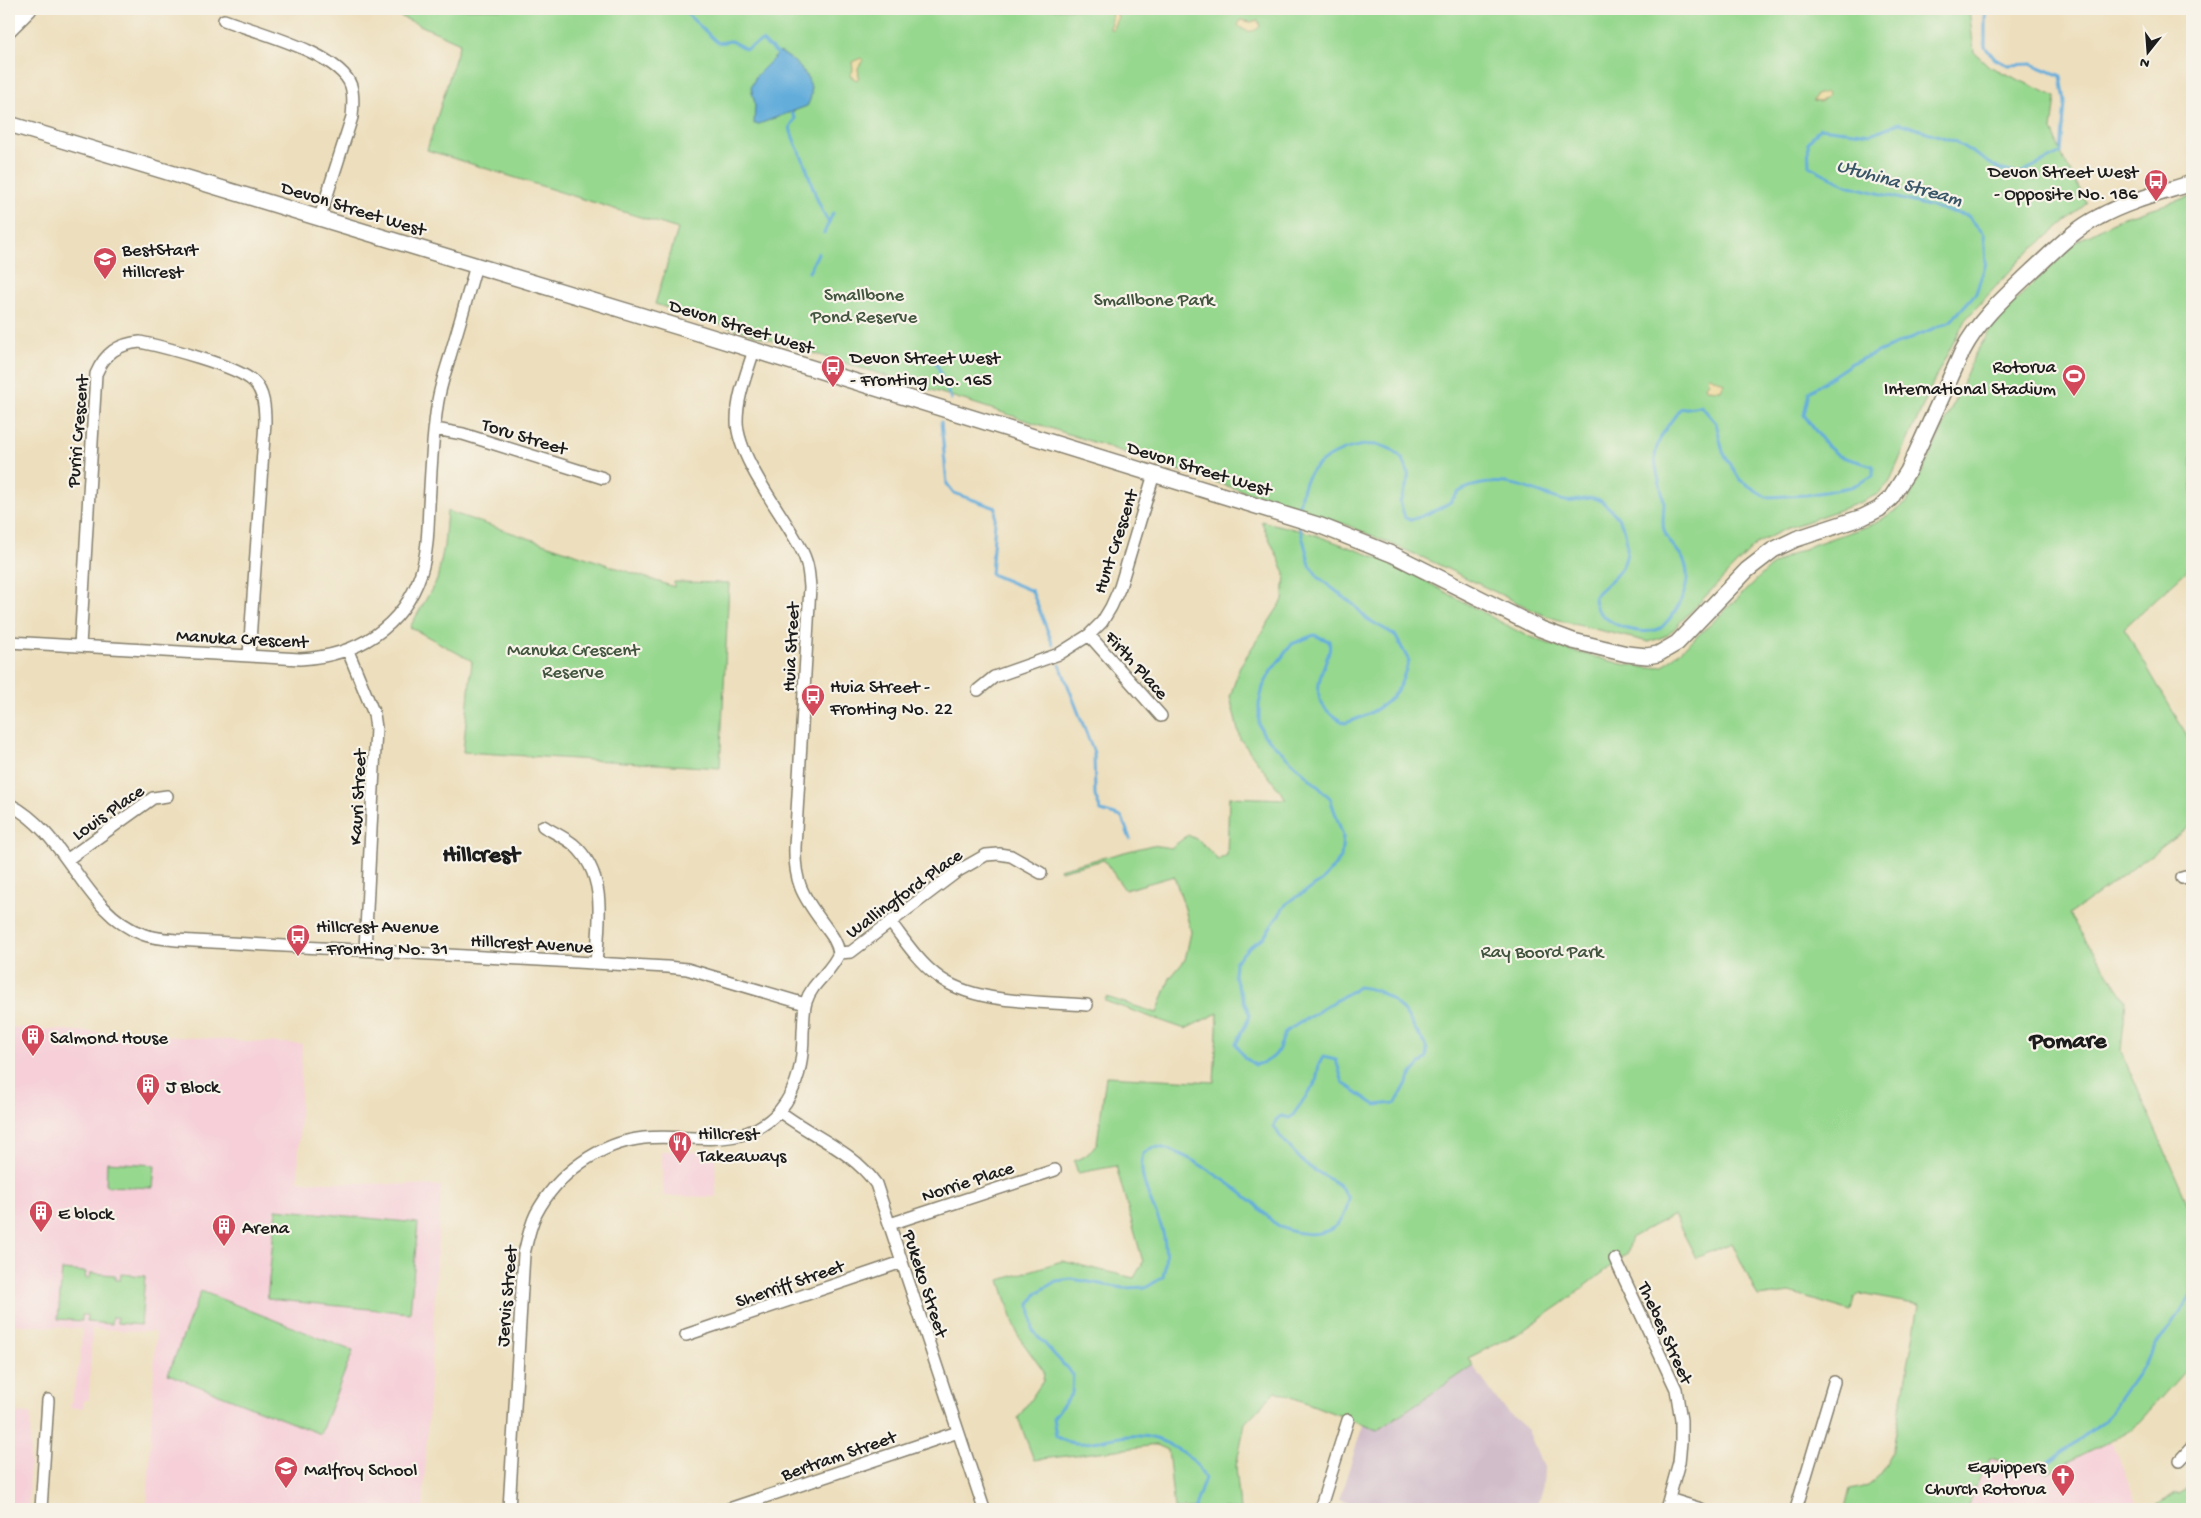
<svg xmlns="http://www.w3.org/2000/svg" width="2201" height="1518" font-family="'Gochi Hand',sans-serif">
	<style>
		.built { fill: #f6cfd8 }
		.industrial { fill: #d1bdca }
		.green { fill: #97d88f; stroke: #5a7a56 }
		.sand { fill: #eeda9e; stroke: #857b5d }
		.water { fill: #64addb; stroke: #40647c }
		.lines { fill: none; stroke-linecap: round; stroke-linejoin: round }
		.stream { stroke: #64addb; stroke-width: 3 }
		.street-casing { stroke: #847e6c; stroke-width: 14 }
		.secondary-casing { stroke: #847e6c; stroke-width: 18 }
		.street { stroke: #fff; stroke-width: 11 }
		.secondary { stroke: #fff; stroke-width: 15 }
		.labels { text-anchor: middle; stroke-width: 4.5; stroke-linejoin: round; paint-order: stroke }
		.poi-label { font-size: 19px; fill: #1c1c1c; stroke: #f7f3e8; text-anchor: start }
		.street-label { font-size: 19px; fill: #1c1c1c; stroke: #f7f3e8 }
		.park-label { font-size: 19px; fill: #41543e; stroke: #f7f3e8 }
		.water-label { font-size: 20px; font-style: italic; fill: #395668; stroke: #f7f3e8 }
		.district-label { font-size: 24px; font-weight: bold; fill: #1c1c1c; stroke: #f7f3e8 }
	</style>
	<rect width="100%" height="100%" fill="#f7f3e8"/>
	<filter id="ink" filterUnits="userSpaceOnUse"><feTurbulence type="fractalNoise" baseFrequency=".02" numOctaves="2"/><feDisplacementMap in="SourceGraphic" scale="10" xChannelSelector="R" yChannelSelector="G"/><feConvolveMatrix kernelMatrix="1 2 1 2 8 2 1 2 1" color-interpolation-filters="sRGB"/></filter>
	<filter id="wash" filterUnits="userSpaceOnUse"><feTurbulence type="fractalNoise" baseFrequency=".0096" numOctaves="4" result="noise"/><feDisplacementMap in="SourceGraphic" scale="20" xChannelSelector="R" yChannelSelector="G"/><feGaussianBlur stdDeviation="1.12" result="paint"/><feColorMatrix in="noise" values="0 0 0 0 0 0 0 0 0 0 0 0 0 0 0 0 0 1.4 0 .05"/><feComposite in="paint" operator="in"/></filter>
	<g filter="url(#wash)">
		<rect width="100%" height="100%" fill="#eddfbd"/>
		<!-- built -->
		<path class="built" d="M9,1027L302,1044L298,1181L441,1186L423,1509H147L156,1332L92,1329L89,1400H84L83,1408H70L80,1360L82,1329L9,1324Z
			M661,1151L715,1152L716,1197L664,1196Z
			M9,1360L17,1366L13,1413L31,1414L28,1509H9Z
			M2112,1441L2139,1509H1965L1990,1458L2047,1472Z"/>
		<!-- industrial -->
		<path class="industrial" d="M1473,1366L1503,1408L1528,1430L1544,1469L1543,1484L1536,1509H1368L1339,1500L1363,1425L1378,1430Z"/>
		<!-- green -->
		<path class="green" d="M384,9H1969L1974,52L1989,66L2056,97L2052,130L2064,160L2087,203L2022,258L1965,320L1936,376L1889,483L1878,494L1859,503L1785,529L1756,544L1668,635L1649,642L1565,622L1541,614L1433,562L1347,525L970,402L655,304L678,229L427,150L460,43Z
			M2192,196V566L2124,628L2192,744V825L2069,915L2126,1000L2121,1051L2192,1214V1363L2132,1430L2047,1472L1990,1458L1965,1509H1845L1850,1489L1868,1485L1879,1476L1892,1454L1919,1305L1860,1294L1854,1298L1851,1311L1790,1293L1758,1297L1732,1243L1696,1258L1674,1215L1632,1237L1627,1254L1562,1304L1519,1333L1468,1358L1473,1366L1377,1430L1276,1391L1245,1423L1236,1466L1240,1509H1174L1168,1450L1157,1445L1034,1460L1018,1418L1043,1381L1044,1372L1018,1336L1000,1280L1062,1261L1134,1278L1143,1262L1116,1166L1078,1173L1074,1161L1087,1155L1097,1143L1106,1076L1214,1082L1218,1013L1185,1029L1105,1001L1106,997L1157,1013L1170,978L1185,960L1191,932L1185,909L1174,876L1125,890L1104,860L1060,871L1059,869L1152,845L1171,848L1188,835L1200,841L1218,860L1227,855L1229,797L1286,799L1240,739L1230,697L1240,666L1283,600L1285,573L1261,521L1310,533L1392,563L1521,633L1557,647L1622,664L1650,668L1663,666L1711,624L1769,568L1784,558L1815,544L1874,524L1907,503L1937,441L1975,354L1998,318L2077,241L2121,218Z
			M447,511L674,587V582L729,583L720,768L463,752L472,661L410,627L437,580L444,546Z
			M107,1162L155,1165L153,1188L106,1186Z
			M276,1209L418,1223L410,1313L267,1299Z
			M62,1270L86,1272L85,1278H90L91,1273L115,1275V1280H120L121,1274L145,1276L141,1325L117,1323V1317H112L111,1324L87,1322V1315H82V1321L58,1319Z
			M201,1291L353,1351L320,1434L168,1374Z
			M2192,1480V1509H2152L2174,1493L2178,1494L2185,1490Z"/>
		<!-- sand -->
		<path class="sand" d="M1112,11L1116,12L1118,17L1112,30L1110,29Z
			M1241,20L1251,22L1258,20L1260,26C1254,34 1244,32 1238,25Z
			M861,58L863,60L858,68L859,77L857,80L850,76L853,70L852,62Z
			M1827,92L1828,96L1820,102L1813,101L1816,95Z
			M1709,376L1724,383L1721,390L1706,389L1705,386L1709,383L1707,378Z"/>
		<!-- water -->
		<path class="water" d="M780,52C798,62 821,84 807,106L759,124H754L755,104L751,87L756,76Z"/>
		<g class="lines">
			<!-- stream -->
			<path class="stream" d="M685,9L687,14L718,43L731,41L746,49L762,41L778,54
				M792,113L795,119L790,127C792,140 800,152 805,164C812,184 817,204 829,223
				M824,233L833,213
				M809,272L818,253
				M935,360L951,399
				M941,422L947,484L954,493L996,508L991,574L1032,591L1053,645
				M1298,513C1300,501 1301,487 1308,476C1327,447 1397,425 1408,473C1410,482 1403,494 1400,502L1405,518L1411,520C1423,516 1438,510 1449,503C1453,500 1455,495 1459,492C1467,487 1480,484 1488,483C1515,479 1540,495 1565,501C1577,504 1589,493 1601,501C1613,510 1624,523 1626,538C1634,577 1593,587 1594,600C1596,623 1646,641 1663,626C1678,611 1694,583 1684,561C1680,551 1669,544 1665,533C1661,525 1664,512 1664,503C1662,489 1656,474 1655,459C1655,440 1670,423 1680,409L1701,406L1716,423L1723,452L1740,480L1766,497L1807,495L1851,487L1873,476V466L1839,456L1826,445L1804,415L1809,392L1852,363L1951,321L1976,293L1986,263L1984,234L1968,216L1846,185L1809,166L1808,143L1820,128L1871,134L1899,123L1954,141L1999,169L2018,174L2061,153L2065,102L2061,76L2032,64L2008,65L1995,59L1985,47V9
				M1060,665L1094,753L1095,796L1101,811L1122,817L1130,839
				M2044,1466L2104,1421L2192,1294
				M1194,1509L1205,1478C1196,1461 1193,1459 1177,1449C1163,1440 1147,1435 1130,1436C1106,1437 1077,1452 1056,1436L1053,1418L1072,1393L1073,1375L1033,1331L1030,1304L1037,1293L1056,1281L1072,1279L1123,1288L1147,1287L1163,1277C1167,1262 1166,1241 1161,1226C1153,1204 1137,1178 1143,1154C1146,1152 1149,1149 1152,1148C1171,1141 1232,1185 1248,1198C1258,1205 1264,1214 1273,1222C1290,1235 1324,1240 1340,1222C1346,1215 1347,1206 1349,1198L1339,1185L1306,1165L1281,1138L1274,1126L1276,1120L1281,1116L1290,1118L1293,1115L1316,1082L1319,1064L1323,1057L1336,1060L1343,1083L1375,1105L1396,1103L1413,1072L1427,1057C1428,1044 1421,1040 1415,1029C1402,1006 1387,989 1358,987L1285,1032C1278,1052 1278,1059 1255,1065L1244,1057L1236,1044L1250,1016L1234,976L1235,962L1249,947L1263,938L1287,903L1322,881L1341,858L1343,836L1330,798L1264,735L1259,725V704L1263,687L1271,671L1292,644L1314,635L1329,641C1331,651 1328,654 1325,663C1313,693 1316,708 1345,723C1366,717 1392,704 1401,683C1404,676 1406,668 1409,661L1395,635L1367,619L1355,606L1318,577L1310,565L1299,524"/>
		</g>
	</g>
	<g filter="url(#ink)">
		<g class="lines">
			<!-- street casing -->
			<g class="street-casing">
				<path id="street" d="M224,20C256,32 340,53 351,86C354,96 353,107 352,117L320,217
					M754,350C747,373 737,396 737,421C737,453 773,502 790,530C796,540 803,550 806,561C809,569 809,578 810,587L795,847C794,881 802,895 822,922C829,932 837,940 839,953
					M435,429L463,434L603,478
					M1089,635L1161,716
					M9,642L300,659C356,656 403,628 421,573C428,551 428,528 429,505C431,472 432,440 437,407C439,390 445,373 450,356C459,325 468,295 476,265
					M80,646L96,374C105,353 118,344 140,342C164,347 238,366 254,382C264,392 265,408 265,422L249,655
					M348,651L374,714L376,728L365,950
					M978,690L994,677L1059,654L1089,635L1102,622L1111,607L1120,587L1154,474
					M9,804C69,835 83,912 142,934C152,938 165,939 176,940L667,967L687,969L805,1004
					M543,826C553,832 564,837 573,844C608,874 599,923 596,963
					M68,859L153,798L167,796
					M2182,878L2192,875
					M891,923C905,941 918,961 936,975C973,1005 1041,1001 1087,1005
					M839,953L851,952L958,871L986,855L999,854L1011,856L1041,873
					M779,1111C811,1136 852,1150 876,1184L984,1509
					M890,1224L1055,1170
					M1615,1259L1676,1389L1681,1420V1442L1679,1462L1666,1509
					M686,1335L902,1262
					M2180,1460L2192,1447
					M1669,1499L1701,1509
					M41,1509L48,1400
					M509,1509L524,1254C527,1241 530,1226 536,1214C557,1174 599,1143 644,1138C691,1133 743,1153 780,1110C799,1087 803,1061 803,1032C804,1022 803,1012 806,1002C812,982 832,972 839,953
					M729,1509L958,1432
					M1320,1509L1348,1420
					M1796,1509L1834,1382"/>
			</g>
			<!-- secondary casing -->
			<g class="secondary-casing">
				<path id="secondary" d="M9,29L29,9
					M9,124L692,331L1321,526L1394,555L1541,629L1573,641L1627,654L1647,656L1658,654L1677,643L1747,570L1773,550L1796,539L1863,517L1879,509L1891,498L1908,471L1963,350C1980,318 2007,295 2033,270C2054,251 2073,230 2099,217C2128,201 2161,193 2192,183"/>
			</g>
			<!-- street -->
			<use href="#street" class="street"/>
			<!-- secondary -->
			<use href="#secondary" class="secondary"/>
		</g>
	</g>
	<!-- icons -->
	<defs>
		<g id="bus-pin" transform="scale(1.25)"><path d="M0 17L-7.5 6A9.5 9.5 0 1 1 7.5 6Z" fill="#d1495b" stroke="#f7f3e8"/><path d="M-5-6H5V4H4V6H2V4H-2V6H-4V4H-5ZM-3.5-4V0h7V-4ZM-3.5 1.2v1.5H-2V1.2ZM2 1.2v1.5H3.5V1.2Z" fill="#fff"/></g>
		<g id="school-pin" transform="scale(1.25)"><path d="M0 17L-7.5 6A9.5 9.5 0 1 1 7.5 6Z" fill="#d1495b" stroke="#f7f3e8"/><path d="M0-5L7-2L0 1L-7-2ZM-4 1L0 2.5L4 1V4Q0 6-4 4Z" fill="#fff"/></g>
		<g id="stadium-pin" transform="scale(1.25)"><path d="M0 17L-7.5 6A9.5 9.5 0 1 1 7.5 6Z" fill="#d1495b" stroke="#f7f3e8"/><path d="M0-5a6.5 5 0 1 0 0 10a6.5 5 0 1 0 0-10ZM-3.5-1.8h7v3.6h-7Z" fill="#fff"/></g>
		<g id="building-pin" transform="scale(1.25)"><path d="M0 17L-7.5 6A9.5 9.5 0 1 1 7.5 6Z" fill="#d1495b" stroke="#f7f3e8"/><path d="M-4-6H4V6H1V3H-1V6H-4ZM-2.5-4.3h1.7v1.8h-1.7ZM.8-4.3h1.7v1.8H.8ZM-2.5-1h1.7V.8h-1.7ZM.8-1h1.7V.8H.8Z" fill="#fff"/></g>
		<g id="restaurant-pin" transform="scale(1.25)"><path d="M0 17L-7.5 6A9.5 9.5 0 1 1 7.5 6Z" fill="#d1495b" stroke="#f7f3e8"/><path d="M-5-6h1v4h1v-4h1v4h1v-4h1v5L-1.5 .5V6h-2V.5L-5-1ZM5-6V6H3V1.5H1.5Q1.5-4 5-6Z" fill="#fff"/></g>
		<g id="church-pin" transform="scale(1.25)"><path d="M0 17L-7.5 6A9.5 9.5 0 1 1 7.5 6Z" fill="#d1495b" stroke="#f7f3e8"/><path d="M-1.2-6h2.4v3.5h3.3v2.4h-3.3V6h-2.4V-.1h-3.3v-2.4h3.3Z" fill="#fff"/></g>
	</defs>
	<g fill-rule="evenodd">
		<use href="#bus-pin" x="2156" y="181"/>
		<use href="#school-pin" x="105" y="259"/>
		<use href="#bus-pin" x="833" y="367"/>
		<use href="#stadium-pin" x="2074" y="376"/>
		<use href="#bus-pin" x="813" y="696"/>
		<use href="#bus-pin" x="298" y="936"/>
		<use href="#building-pin" x="33" y="1036"/>
		<use href="#building-pin" x="148" y="1085"/>
		<use href="#restaurant-pin" x="680" y="1143"/>
		<use href="#building-pin" x="41" y="1212"/>
		<use href="#building-pin" x="224" y="1226"/>
		<use href="#school-pin" x="286" y="1468"/>
		<use href="#church-pin" x="2063" y="1476"/>
	</g>
	<g class="labels">
		<!-- poi labels -->
		<g class="poi-label">
			<text x="2138" y="177" text-anchor="end">Devon Street West<tspan x="2138" dy="22">- Opposite No. 186</tspan></text>
			<text x="122" y="255">BestStart<tspan x="122" dy="22">Hillcrest</tspan></text>
			<text x="850" y="363">Devon Street West<tspan x="850" dy="22">- Fronting No. 165</tspan></text>
			<text x="2056" y="372" text-anchor="end">Rotorua<tspan x="2056" dy="22">International Stadium</tspan></text>
			<text x="830" y="692">Huia Street -<tspan x="830" dy="22">Fronting No. 22</tspan></text>
			<text x="316" y="932">Hillcrest Avenue<tspan x="316" dy="22">- Fronting No. 31</tspan></text>
			<text x="50" y="1043">Salmond House</text>
			<text x="166" y="1092">J Block</text>
			<text x="698" y="1139">Hillcrest<tspan x="698" dy="22">Takeaways</tspan></text>
			<text x="58" y="1219">E block</text>
			<text x="242" y="1233">Arena</text>
			<text x="2046" y="1472" text-anchor="end">Equippers<tspan x="2046" dy="22">Church Rotorua</tspan></text>
			<text x="304" y="1475">Malfroy School</text>
		</g>
		<!-- street labels -->
		<g class="street-label">
			<text transform="translate(354 207) rotate(17)" y="7">Devon Street West</text>
			<text transform="translate(742 325) rotate(17)" y="7">Devon Street West</text>
			<text transform="translate(76 431) rotate(-85)" y="7">Puriri Crescent</text>
			<text transform="translate(525 435) rotate(17)" y="7">Toru Street</text>
			<text transform="translate(1200 467) rotate(17)" y="7">Devon Street West</text>
			<text transform="translate(1114 541) rotate(-72)" y="7">Hunt Crescent</text>
			<text transform="translate(242 637) rotate(3)" y="7">Manuka Crescent</text>
			<text transform="translate(789 647) rotate(-87)" y="7">Huia Street</text>
			<text transform="translate(1138 664) rotate(48)" y="7">Firth Place</text>
			<text transform="translate(356 797) rotate(-87)" y="7">Kauri Street</text>
			<text transform="translate(107 811) rotate(-35)" y="7">Louis Place</text>
			<text transform="translate(903 892) rotate(-36)" y="7">Wallingford Place</text>
			<text transform="translate(532 942) rotate(3)" y="7">Hillcrest Avenue</text>
			<text transform="translate(967 1180) rotate(-18)" y="7">Norrie Place</text>
			<text transform="translate(789 1282) rotate(-19)" y="7">Sherriff Street</text>
			<text transform="translate(927 1283) rotate(72)" y="7">Pukeko Street</text>
			<text transform="translate(505 1296) rotate(-85)" y="7">Jervis Street</text>
			<text transform="translate(1667 1332) rotate(66)" y="7">Thebes Street</text>
			<text transform="translate(838 1454) rotate(-19)" y="7">Bertram Street</text>
		</g>
		<!-- park labels -->
		<g class="park-label">
			<text x="864" y="300">Smallbone<tspan x="864" dy="22">Pond Reserve</tspan></text>
			<text x="1154" y="305">Smallbone Park</text>
			<text x="573" y="655">Manuka Crescent<tspan x="573" dy="22">Reserve</tspan></text>
			<text x="1542" y="957">Ray Boord Park</text>
		</g>
		<!-- water labels -->
		<g class="water-label">
			<text transform="translate(1900 181) rotate(16)" y="7">Utuhina Stream</text>
		</g>
		<!-- district labels -->
		<g class="district-label">
			<text x="481" y="861">Hillcrest</text>
			<text x="2068" y="1047">Pomare</text>
		</g>
	</g>
	<!-- margin -->
	<rect width="2201" height="1518" fill="none" stroke="#f7f3e8" stroke-width="30"/>
	<!-- north arrow -->
	<g transform="translate(2148 52) rotate(197)" stroke="#f7f3e8" stroke-width="4" paint-order="stroke">
	<path d="M0-4L9 19L0 12L-9 19Z" fill="#1c1c1c"/>
	<text y="-8" font-size="14" font-weight="bold" text-anchor="middle" fill="#1c1c1c">N</text>
	</g>
</svg>
